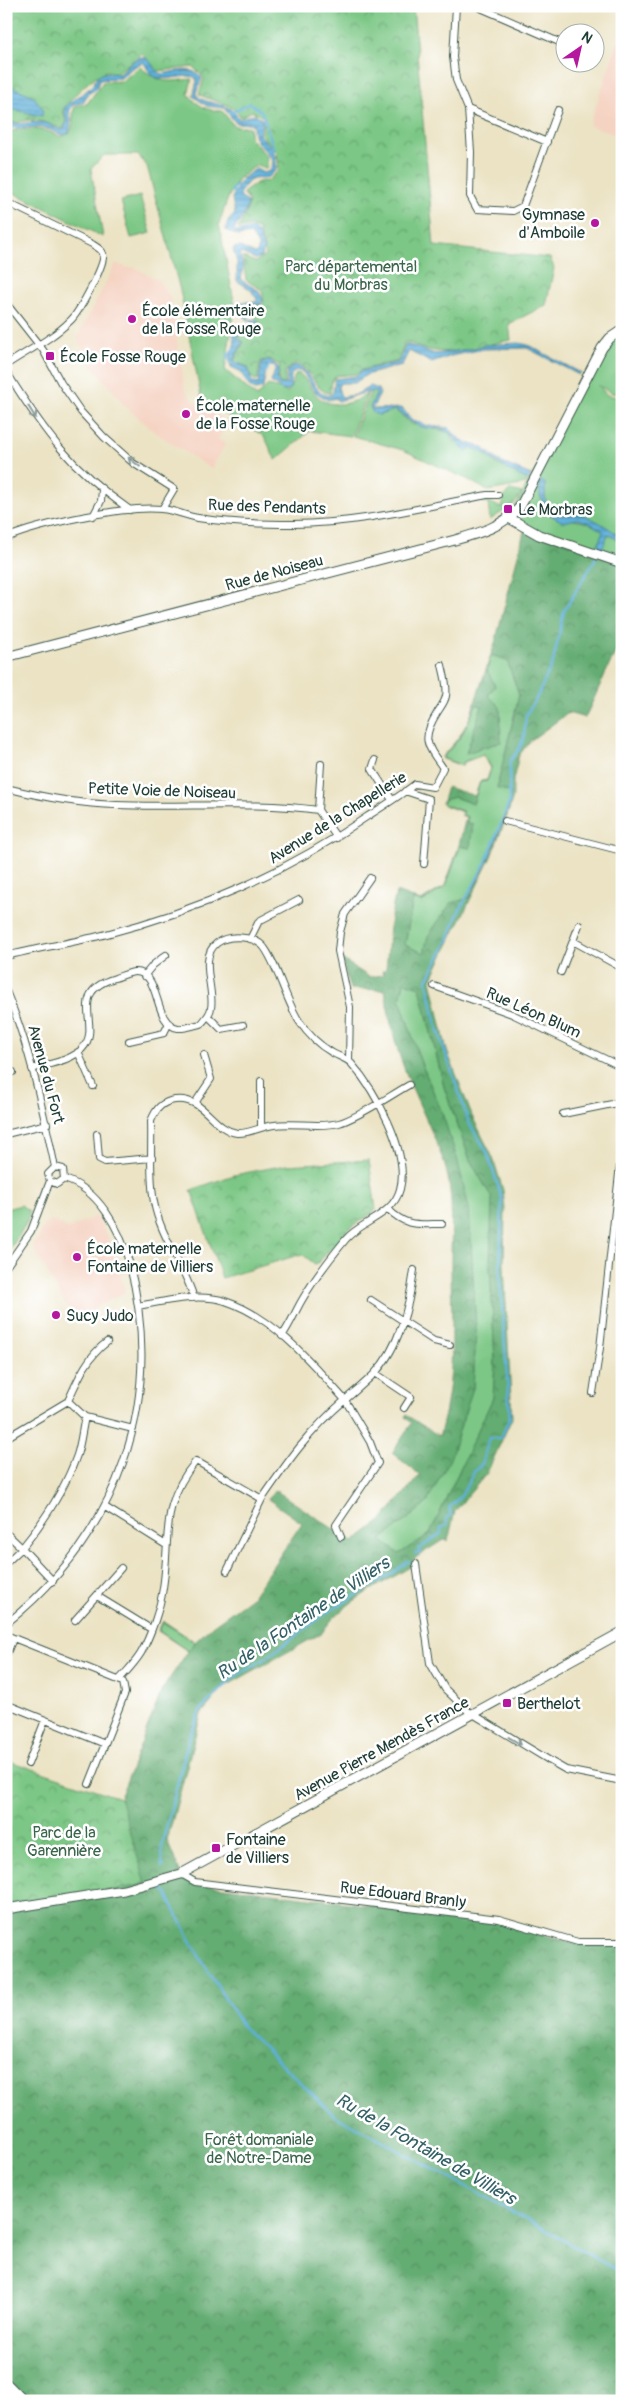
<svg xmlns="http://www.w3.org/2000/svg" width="628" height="2407" font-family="Pangolin,sans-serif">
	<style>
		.built { fill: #f5d3c2 }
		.grass { fill: #7bc785; stroke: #4d825c }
		.forest { fill: url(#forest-crowns); stroke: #427453; fill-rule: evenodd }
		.park { fill: url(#park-crowns); stroke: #4d825c }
		.water { fill: url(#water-rules); stroke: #3f7687 }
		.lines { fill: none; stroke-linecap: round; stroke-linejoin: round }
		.stream { stroke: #5fb0da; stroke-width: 2.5 }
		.street-casing { stroke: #3e564a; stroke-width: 8 }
		.secondary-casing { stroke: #3e564a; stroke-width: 11 }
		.street { stroke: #fff; stroke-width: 6 }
		.secondary { stroke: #fff; stroke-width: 9 }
		.oneway { stroke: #8f9e9a }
		.poi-dot { fill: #b5179e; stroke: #fff; stroke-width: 2 }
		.labels { text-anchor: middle; stroke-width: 5; stroke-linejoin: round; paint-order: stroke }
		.poi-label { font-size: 16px; fill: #1f3d34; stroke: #fff; text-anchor: start }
		.park-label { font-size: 16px; fill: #3b664c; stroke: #fff }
		.street-label { font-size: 16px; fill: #1f3d34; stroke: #fff }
		.water-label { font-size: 18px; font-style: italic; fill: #326066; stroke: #fff }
	</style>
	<defs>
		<pattern id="forest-crowns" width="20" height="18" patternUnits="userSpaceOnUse" patternTransform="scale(1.25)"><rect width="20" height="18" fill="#64ac72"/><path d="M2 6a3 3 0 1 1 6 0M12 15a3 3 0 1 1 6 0" fill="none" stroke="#528d5e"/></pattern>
		<pattern id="park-crowns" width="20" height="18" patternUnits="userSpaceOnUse" patternTransform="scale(1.25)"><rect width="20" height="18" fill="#7bc785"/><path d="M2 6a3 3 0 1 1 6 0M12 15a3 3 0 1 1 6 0" fill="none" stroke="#64a36e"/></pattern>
		<pattern id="water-rules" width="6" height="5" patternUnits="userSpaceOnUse" patternTransform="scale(1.25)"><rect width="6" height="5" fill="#5fb0da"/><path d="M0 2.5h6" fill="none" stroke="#4e90b2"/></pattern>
	</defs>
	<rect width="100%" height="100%" fill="#fff"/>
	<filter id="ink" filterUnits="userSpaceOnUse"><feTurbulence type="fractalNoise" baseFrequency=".02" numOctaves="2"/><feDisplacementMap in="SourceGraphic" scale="10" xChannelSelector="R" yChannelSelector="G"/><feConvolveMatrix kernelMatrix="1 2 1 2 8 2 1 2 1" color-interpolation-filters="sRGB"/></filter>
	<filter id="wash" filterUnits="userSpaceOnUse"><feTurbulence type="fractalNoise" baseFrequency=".0096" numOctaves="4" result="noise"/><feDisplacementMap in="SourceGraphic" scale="20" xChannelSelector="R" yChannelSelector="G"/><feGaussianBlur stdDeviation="1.12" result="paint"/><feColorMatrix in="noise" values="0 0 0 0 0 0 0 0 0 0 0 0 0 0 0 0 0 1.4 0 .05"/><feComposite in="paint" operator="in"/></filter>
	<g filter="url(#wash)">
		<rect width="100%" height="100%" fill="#ebe3c4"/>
		<!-- built -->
		<path class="built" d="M622,30V137L589,125Z
			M116,263L127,268L134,267L158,280L170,296L185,390L195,403L229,423L218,439L226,444L211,469L156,433L125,406L85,356L77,338Z
			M96,1216L110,1241L125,1292L81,1315L71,1311L65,1304L33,1247L45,1225L52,1220L68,1229Z"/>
		<!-- grass -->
		<path class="grass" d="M140,67C161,84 166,82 192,79L188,94C198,106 207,111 222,111L234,126L250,127V138L267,156V169L257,165L238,179L228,198L219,224L235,306L225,370L257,397L268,385L287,392C293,387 292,379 297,373C307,376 309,389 317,396C332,410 354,404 368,393L351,436L310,431L276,460C269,451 270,442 261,434L202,401L180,290L147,166L138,155H104L91,169L103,237L6,189V129L10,131C29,129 43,126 60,137L69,134C75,124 71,116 75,106L87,104L103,82L122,81Z
			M140,196L151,233L131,238L121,201Z
			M622,330V394L611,393L598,385L607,395L622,398V537L603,525L579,514L552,512L545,501L542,485L540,496L550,515L589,523L603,531L596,550L601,552L607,534L622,542V563L596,555L509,518L595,361Z
			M371,391L377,393L370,407L379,415L395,410L412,424L449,432L454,441L481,451L497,464L528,480L526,484L488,491L469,480L403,450L353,436Z
			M511,490L522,493L513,505L490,520L488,503L481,501L471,502L483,498L499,507H503L502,498Z
			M491,655L507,660L519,695L497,787L511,793L510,806L489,859L469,898L428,936L424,954L405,945L413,899L422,902L445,886L460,846L469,848L467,817L462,815L463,811L442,804L444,800L454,797L473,804L480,782L487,781L491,768L483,754L464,762L462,766L441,758L460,738L476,705H482L495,686L487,670Z
			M404,982L420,987L444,1087L470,1160L492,1198L490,1267L495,1360L493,1398L430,1534L399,1554L381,1540L426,1504L473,1388L476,1330L469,1208L442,1113L420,1060L400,999Z
			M21,1205L30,1212L27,1222L6,1256V1209Z
			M163,1621L195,1642L188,1651L159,1631Z"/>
		<!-- forest -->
		<path class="forest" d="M525,528L622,563V630L619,644L585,718L568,713L531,740L519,755L513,780V797L507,816L490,859L431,980L447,1051L472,1116L493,1158L503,1190L505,1210L504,1265L512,1418L487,1473L455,1511L448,1541L443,1540L415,1558L410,1567C380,1586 341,1602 322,1633L224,1687L201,1714L167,1841L181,1874L193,1883L497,1922L576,1944L622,1943V2401H24L6,2383V1909L146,1884L120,1798L162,1690L188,1651L158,1631L163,1621L195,1642L212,1626L251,1598L302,1523L268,1499L275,1490L353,1542L381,1521L420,1475L392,1453L412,1423L405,1417L406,1415L439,1436C457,1381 451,1320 451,1263C451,1233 454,1198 446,1169C436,1137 420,1108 408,1078C396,1049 389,1020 385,990L350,989L342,959L369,977L383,975L382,971L386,969L391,915L396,892L421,901L445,886L458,849L466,817L461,815L462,812L442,804L447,787L475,796L480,781L487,780L491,768L483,755L464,762L463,766L441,758L459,737L469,720L495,643ZM491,655L507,660L519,695L497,788L511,793L506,816L489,859L469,898L451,903L428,936L424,953L405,945L413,899L422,902L446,886L460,846L470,848L473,824L466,822L467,817L462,815L463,812L442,804L444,800L455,797L473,804L480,782L487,781L491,767L483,754L464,762L462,766L442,758L460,738L476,705L482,706L466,753L501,742L500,707L488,695L495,686L487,670ZM404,982L420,987L444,1087L470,1160L492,1198L490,1267L495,1360L493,1398L430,1534L399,1554L381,1540L426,1504L450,1459L473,1388L476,1330L469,1208L457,1158L442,1113L420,1060L400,999ZM163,1622L195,1642L188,1651L159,1631Z"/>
		<!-- park -->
		<path class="park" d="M6,6H413L434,246L550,258L554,268L546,305L509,324L511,340C475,346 444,361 410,343L404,345L398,361L361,370L357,374L336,376L332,381L330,394C314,390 314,371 296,363L285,371V383L282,384L278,380L280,366L270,359L261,361L257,381L251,377L248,367L234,361L244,342L237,336L249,335L263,328L249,309L264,303L262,290L246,280L243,257L255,262L266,255L259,230L251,226L238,229L246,213L249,201L243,193L258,182L268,181L279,170L277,152L261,134L265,118L252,111L241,117C230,101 214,103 199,94L204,78L193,67L158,71L142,53L117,73C114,73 109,71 105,72C94,74 69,100 63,110L66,123L62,129C52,125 41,120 30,120C20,121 17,125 6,120Z
			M369,1160L376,1210L349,1229L316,1265L302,1254L222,1278L191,1190L234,1175L286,1165Z
			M6,1760L120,1798L146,1884L6,1909Z"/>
		<!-- water -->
		<path class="water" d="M140,57C151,56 153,70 161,74C175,72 192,65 202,78L196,93L198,97C215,107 227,100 239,119L255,114L263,120L259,135C272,146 277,153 276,170C270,176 266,181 256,178L249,181L240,192L241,198L248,202L245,213L234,230L237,232L252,228L258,233L264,250L261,257L255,259L242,253L240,254L243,267L241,280L259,291L263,301L260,304L244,307L249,319L256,320L260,327L258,331L237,336V338L243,342L233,361L248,368C251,375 249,383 258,384L262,362L270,360L279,368L277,381L281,384H287V371L295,365C312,369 312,394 330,396L333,392L335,379L357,376L361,371L399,362L405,346L409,345L435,354L472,349L484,345L519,343L528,345L581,373L579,375L527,348L484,349L451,356L432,363L409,351L402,365L366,375L355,383H340L338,387L341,397L355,395L371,386L378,389L380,394L372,409L402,408L411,419L425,425L449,428L457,437L467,443L482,447L500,462L531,475L528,480L506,469L481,451L471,448L465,451C458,445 456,438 449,433C443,427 434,430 426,428C409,424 408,417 395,410L379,415L373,413L370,407L377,393C369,389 348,399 338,401L336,398L328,400L315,392L303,372L296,370L291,375L290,389L283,391L271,382L276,367L267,365L263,388L255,390L249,386L240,371L231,367C226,356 239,346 233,335L237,329L251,328L253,324C245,318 238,312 239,302H256L257,299L250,289L237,281V262L233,250L234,248L240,247L255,254L258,251V245L251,234L238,236L226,230C226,222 230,219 235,214L232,198L242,179L257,168L263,173L270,171L273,162C265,144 253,148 253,124L236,123L224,108L207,106L193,96L197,81L195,77C182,73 160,85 150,73C147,69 146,65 143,62L132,68L121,78L99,80L97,88L88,94L83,102L73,105L69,111L71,120L69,133L61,135C37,121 30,131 6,127V122C19,127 31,120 45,123C52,125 57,130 63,130L67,122L64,109C69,101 83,95 91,87C95,83 95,77 101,74C106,72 114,74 120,74L129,64Z
			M6,84L33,96L43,109L42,116L6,108Z
			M540,480L545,483C546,491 543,503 549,509C556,518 571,512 580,514C595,518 609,529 622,537V542L608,534L601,552L596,550L603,531L589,523L577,519L563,522L550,515L540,496Z"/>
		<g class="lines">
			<!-- stream -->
			<path class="stream" d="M231,113L250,103L262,112L274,150
				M236,195L232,190L236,186H240
				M232,363L227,357L234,348
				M264,373L270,364
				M415,1553H420L419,1549L441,1533V1528L447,1525L446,1518L451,1515L449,1508L461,1496L474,1472L482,1464L489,1438H501L510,1417L500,1280L502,1199L487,1152L469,1123L435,1021L427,980L448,940L458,913L485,864L509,803L510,761L519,749L524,737L526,715L538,695L553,662L564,611L596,558
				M162,1867V1844L189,1738L201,1709L234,1677L266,1658L325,1614L388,1576L409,1561
				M164,1889L200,1958L242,2026L335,2116L482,2195L622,2273"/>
		</g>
	</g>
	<g filter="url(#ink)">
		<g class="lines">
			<!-- street casing -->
			<g class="street-casing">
				<path id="street" d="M456,6L453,57L456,80L468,109L471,152L470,196L477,209L513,211L523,206L558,110
					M476,6L566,45
					M468,109L547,142
					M6,202L92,244C96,247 102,249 103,254C106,264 78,314 70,321C52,339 27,351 6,365
					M6,303L43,350L61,383L81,412L104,437L133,463L174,489L162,509
					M6,371C44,432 70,468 130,510
					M93,516L101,501L102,490
					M6,538C40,524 126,505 162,509C174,510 186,516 198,518C229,523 262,524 293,524C358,524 423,507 487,495H498
					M375,760L372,769L392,800
					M6,788C42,797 79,804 116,805C181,808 253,801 318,810L337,838
					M405,791L429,799L424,864
					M318,810L321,764
					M505,821L622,851
					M250,939L259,921L299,900
					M573,941L622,968
					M6,956C38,948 71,943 103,935C200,910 285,873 368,816C384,806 400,796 415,784L433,787L443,768C426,744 421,739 437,713C440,708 445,702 446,696C448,687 444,674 442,665
					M561,972L579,925
					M144,976L153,965L166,955
					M434,986L512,1014L622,1067
					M6,991C30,1047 42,1107 55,1167
					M208,1016L221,1029L243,1025
					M129,1041L164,1033L169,1023
					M78,1052L93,1086
					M349,1061L350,1007L338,951L340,932L345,914L370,878
					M32,1069C47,1064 71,1061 82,1049C104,1026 65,993 115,978C121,976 128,973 134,972C162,970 152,1024 178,1028C185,1029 194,1025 201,1024C205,1019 210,1015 211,1008C215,990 198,957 217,943C229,934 253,936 263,946C276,961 286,1001 299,1021C307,1033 319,1045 331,1052C337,1056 346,1058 351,1063C375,1090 410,1152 400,1189C393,1216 363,1220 346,1239C332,1256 313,1281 302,1300C295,1312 290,1325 282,1336
					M6,1074L13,1072
					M261,1081V1128
					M195,1103L211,1079L204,1055
					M563,1114L622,1102
					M6,1134L47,1124
					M97,1134L99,1159L105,1162L152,1158
					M55,1167L63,1169L64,1179
					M50,1181L48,1174L55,1167
					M50,1181L57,1184L64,1179
					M388,1209C406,1227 417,1224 442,1224
					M6,1267L31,1231L50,1181
					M194,1298C184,1265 160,1236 154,1202C149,1177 152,1146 151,1121C156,1109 161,1102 175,1100C204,1096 213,1130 237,1133C249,1134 262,1126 274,1125C294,1122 320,1128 339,1123C358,1118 391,1095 409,1085
					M371,1300L434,1341L450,1345
					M375,1373L411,1397L404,1408
					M593,1393L600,1348L622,1146
					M68,1401L85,1417L133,1429
					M68,1401C78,1379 87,1357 107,1342
					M6,1438L68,1401
					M105,1507L166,1545
					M6,1533L22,1548L6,1563
					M341,1537L336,1525L378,1463L370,1442L345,1400C354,1392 365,1383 374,1374C400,1347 409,1306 414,1270
					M416,1564L430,1663L445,1689L468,1711L552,1762L566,1770L622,1781
					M227,1571L262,1499
					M53,1581L22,1548C44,1521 65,1489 77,1455C81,1443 82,1430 85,1417
					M97,1596L151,1629
					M75,1620L121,1568
					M6,1624C118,1534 166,1402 129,1262C120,1230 99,1189 64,1179
					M6,1635L123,1682L125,1693L89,1784
					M6,1655L13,1639
					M119,1680C126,1672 135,1663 141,1653C151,1635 160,1609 163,1588C171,1537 159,1505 196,1461L262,1499C288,1461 309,1431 345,1400C312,1363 274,1317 225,1301C198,1293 165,1301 138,1306
					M6,1704L105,1744
					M28,1764L45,1720
					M181,1874L195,1882L499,1919L578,1942H622"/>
			</g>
			<!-- secondary casing -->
			<g class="secondary-casing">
				<path id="secondary" d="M509,518L539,535L622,563
					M6,657L455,540C480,533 502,527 520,507L602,348L610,338L622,330
					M6,1909L124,1890L181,1874L622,1632
					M6,2383L24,2401"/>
			</g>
			<!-- street -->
			<use href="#street" class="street"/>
			<!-- secondary -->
			<use href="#secondary" class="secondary"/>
		</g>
		<!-- one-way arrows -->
		<defs><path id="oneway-shaft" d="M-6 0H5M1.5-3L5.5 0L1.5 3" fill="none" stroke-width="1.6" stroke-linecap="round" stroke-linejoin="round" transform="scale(1.25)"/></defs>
		<g class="oneway">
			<use href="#oneway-shaft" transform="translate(32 412) rotate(58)"/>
			<use href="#oneway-shaft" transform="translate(134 462) rotate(-142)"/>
			<use href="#oneway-shaft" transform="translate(515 1741) rotate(31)"/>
		</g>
	</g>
	<!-- markers -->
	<g class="poi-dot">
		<circle cx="595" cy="223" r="5"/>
		<circle cx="132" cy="319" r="5"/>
		<rect x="45" y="351" width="10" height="10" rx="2.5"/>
		<circle cx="186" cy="414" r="5"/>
		<rect x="503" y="504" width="10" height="10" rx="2.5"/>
		<circle cx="77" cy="1257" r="5"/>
		<circle cx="56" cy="1315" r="5"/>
		<rect x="502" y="1698" width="10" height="10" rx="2.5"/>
		<rect x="211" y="1843" width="10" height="10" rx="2.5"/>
	</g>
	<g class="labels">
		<!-- poi labels -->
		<g class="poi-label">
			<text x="585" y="220" text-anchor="end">Gymnase<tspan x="585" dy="18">d'Amboile</tspan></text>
			<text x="142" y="316">École élémentaire<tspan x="142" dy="18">de la Fosse Rouge</tspan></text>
			<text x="60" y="362">École Fosse Rouge</text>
			<text x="196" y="411">École maternelle<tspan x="196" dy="18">de la Fosse Rouge</tspan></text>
			<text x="518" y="515">Le Morbras</text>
			<text x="87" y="1254">École maternelle<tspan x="87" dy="18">Fontaine de Villiers</tspan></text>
			<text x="66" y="1321">Sucy Judo</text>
			<text x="517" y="1709">Berthelot</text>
			<text x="226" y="1845">Fontaine<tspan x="226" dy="18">de Villiers</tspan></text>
		</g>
		<!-- park labels -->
		<g class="park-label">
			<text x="351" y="272">Parc départemental<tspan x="351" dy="18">du Morbras</tspan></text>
			<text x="64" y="1838">Parc de la<tspan x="64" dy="18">Garennière</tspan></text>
			<text x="259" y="2145">Forêt domaniale<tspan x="259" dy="18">de Notre-Dame</tspan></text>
		</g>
		<!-- street labels -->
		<g class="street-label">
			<text transform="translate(267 506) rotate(2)" y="6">Rue des Pendants</text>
			<text transform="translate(274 572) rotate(-15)" y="6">Rue de Noiseau</text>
			<text transform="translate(162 790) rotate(2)" y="6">Petite Voie de Noiseau</text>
			<text transform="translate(337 817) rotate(-32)" y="6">Avenue de la Chapellerie</text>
			<text transform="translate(534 1012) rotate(24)" y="6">Rue Léon Blum</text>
			<text transform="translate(47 1074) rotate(75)" y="6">Avenue du Fort</text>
			<text transform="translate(381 1748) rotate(-29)" y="6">Avenue Pierre Mendès France</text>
			<text transform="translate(403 1894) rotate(7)" y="6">Rue Edouard Branly</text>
		</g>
		<!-- water labels -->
		<g class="water-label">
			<text transform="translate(303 1618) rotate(-34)" y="6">Ru de la Fontaine de Villiers</text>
			<text transform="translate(426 2149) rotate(30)" y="6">Ru de la Fontaine de Villiers</text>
		</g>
	</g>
	<!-- margin -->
	<rect width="628" height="2407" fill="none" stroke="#fff" stroke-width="25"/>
	<!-- north arrow -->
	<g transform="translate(580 48) rotate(34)"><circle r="24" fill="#ffffff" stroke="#a5b1ae"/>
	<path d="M0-4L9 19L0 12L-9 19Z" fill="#b5179e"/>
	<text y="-8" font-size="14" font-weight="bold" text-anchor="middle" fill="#1f3d34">N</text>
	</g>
</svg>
